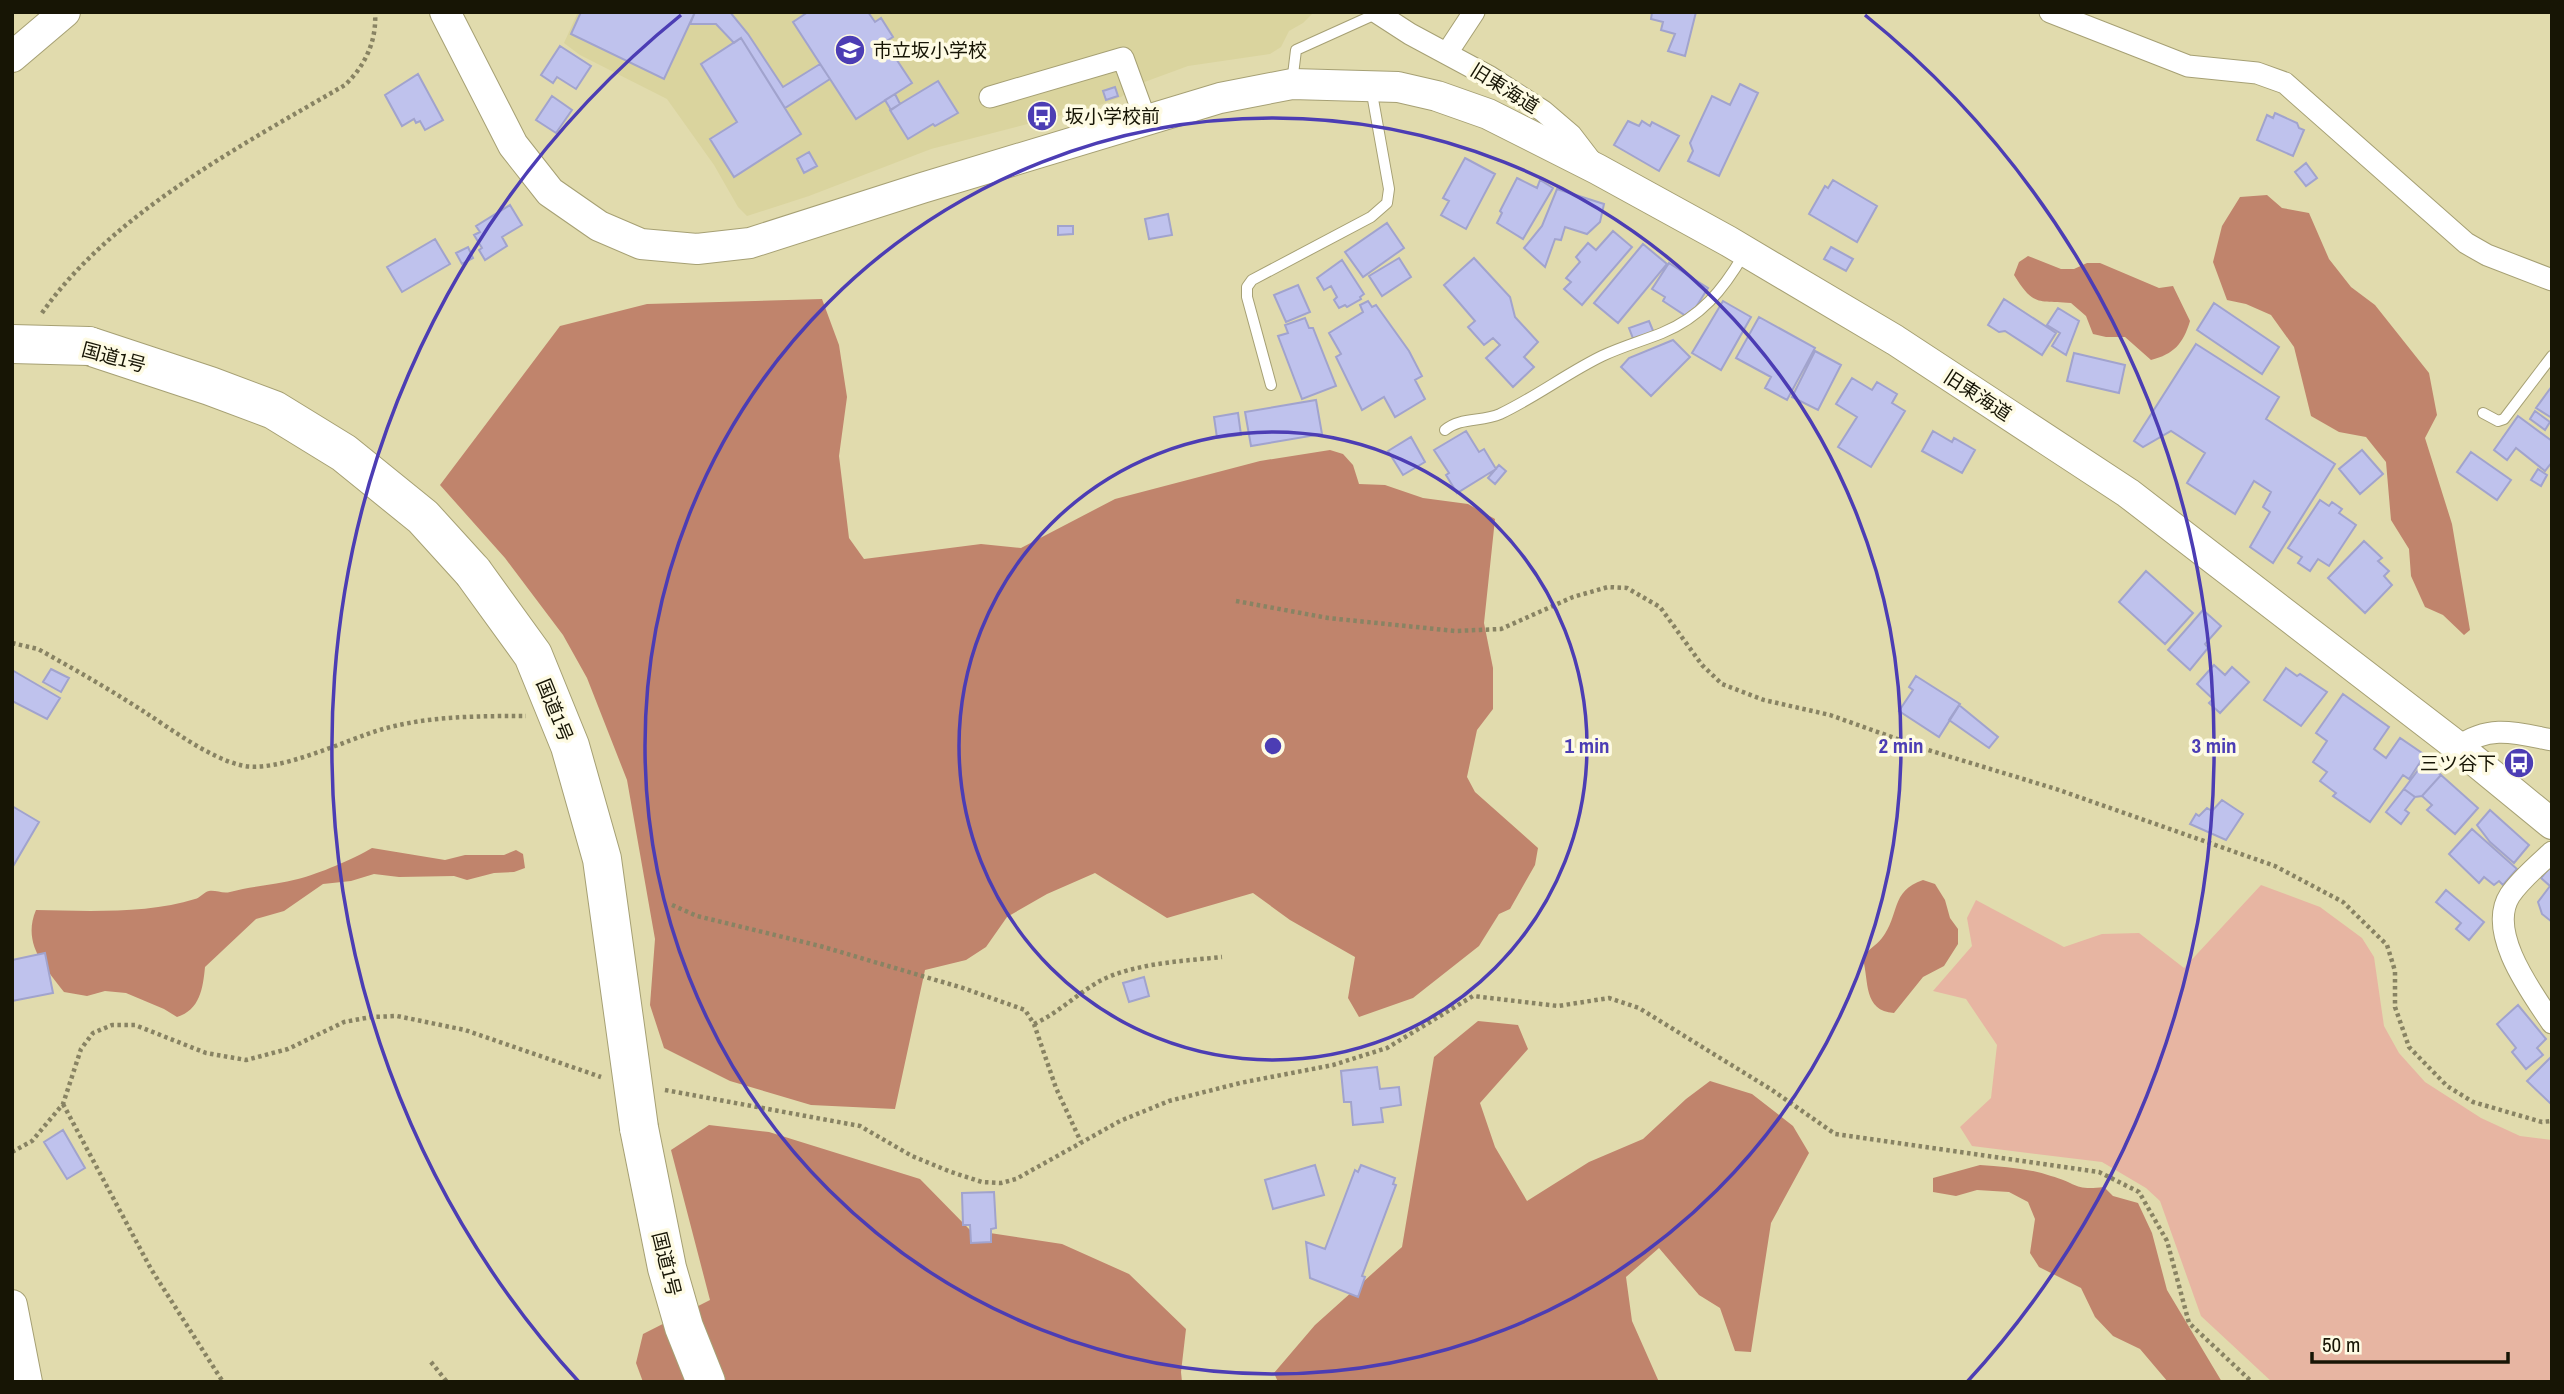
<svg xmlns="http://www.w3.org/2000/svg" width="2564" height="1394" font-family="'Archivo Narrow','Noto Sans JP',sans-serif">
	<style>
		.built { fill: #dad49e }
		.green { fill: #e7b5a2 }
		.forest { fill: #c0846c }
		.building { fill: #bfc2ed; stroke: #a1a3cd; stroke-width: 2 }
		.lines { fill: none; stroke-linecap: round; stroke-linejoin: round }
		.lane-casing { stroke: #a6a074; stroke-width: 12 }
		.street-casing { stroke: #a6a074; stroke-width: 23 }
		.secondary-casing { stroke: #a6a074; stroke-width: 32 }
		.highway-casing { stroke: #a6a074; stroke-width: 40 }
		.path { stroke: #888363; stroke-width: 4.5; stroke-dasharray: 3.5 3.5; stroke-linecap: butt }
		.lane { stroke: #fff; stroke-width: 10 }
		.street { stroke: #fff; stroke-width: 21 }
		.secondary { stroke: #fff; stroke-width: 30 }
		.highway { stroke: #fff; stroke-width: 38 }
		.highway-bridge-casing { stroke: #a6a074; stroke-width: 40; stroke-linecap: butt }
		.highway-bridge { stroke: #fff; stroke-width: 38 }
		.ring { fill: none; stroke: #4c3db4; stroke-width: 3.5 }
		.labels { text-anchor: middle; stroke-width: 7; stroke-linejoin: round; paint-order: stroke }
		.poi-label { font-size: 19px; fill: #171505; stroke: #fefbe4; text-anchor: start }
		.street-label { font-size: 19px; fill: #171505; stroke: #fefbe4 }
		.centre { fill: #4c3db4; stroke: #fefbe4; stroke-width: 3.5 }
		.ring-label { font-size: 21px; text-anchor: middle; font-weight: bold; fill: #4c3db4; stroke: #fefbe4; stroke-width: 7; stroke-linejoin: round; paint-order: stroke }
	</style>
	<rect width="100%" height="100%" fill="#e1dbad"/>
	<!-- built -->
	<path class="built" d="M578,12H1314L1303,23L1289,31L1281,47L1270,54L1188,66L1139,84L1121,97L1097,106L931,149L809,196L747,216L738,207L714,165L667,99L580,55L564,43Z"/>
	<!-- green -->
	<path class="green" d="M2261,885L2320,907L2362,938L2374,957L2384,1026L2399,1053L2425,1082L2481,1118L2520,1136L2552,1140V1382H2272L2201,1316L2160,1201L2146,1188L2102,1162L1972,1146L1960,1127L1991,1098L1997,1045L1966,999L1933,991L1972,946L1967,918L1976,900L2064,947L2102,934L2139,933L2184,968Z"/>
	<!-- forest -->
	<path class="forest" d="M2267,195L2282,208L2309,213L2329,259L2351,287L2375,305L2429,373L2437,415L2425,438L2452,524L2470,630L2464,635L2443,615L2425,607L2411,576L2409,549L2391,520L2386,462L2366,437L2339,432L2311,416L2294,347L2271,315L2246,304L2227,300L2213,262L2222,226L2240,197Z
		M2028,256L2061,269H2074L2087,263H2100L2159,288L2173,286L2190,321C2183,344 2174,354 2151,360L2125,337H2106L2093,334L2086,316L2071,303C2037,300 2034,307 2014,275L2019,262Z
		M822,299L839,345L847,397L839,456L849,538L864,559L981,544L1021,548L1115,499L1260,461L1330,450L1343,454L1353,465L1359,484L1385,485L1423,498L1468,504L1495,519L1484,623L1493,668V709L1477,730L1467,777L1475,792L1538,848L1535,865L1510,909L1499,914L1479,946L1413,998L1359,1017L1348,998L1355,957L1290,920L1253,893L1167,918L1095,873L1047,894L1007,917L986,947L966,960L925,970L895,1109L811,1105L730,1081L664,1048L650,1005L655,939L627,780L587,678L563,635L505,558L440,485L560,326L647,304Z
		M372,848L445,860L465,855H504L516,850L523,854L525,868L514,872L494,873L467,880L454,876L399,877L374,874L351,881L323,884L284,911L256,919L205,967C203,988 200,1010 177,1017L164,1009L126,993L105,991L87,996L64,992C44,966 22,943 36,910C84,911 149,914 195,899C200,898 204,892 209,891C216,890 223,894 230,892C252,886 276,885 298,879C318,874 354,859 372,848Z
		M1923,880L1935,884L1945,900L1950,918L1958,929V944L1944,966L1923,977L1894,1013C1863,1011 1869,981 1863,959C1869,947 1875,947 1882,938C1900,915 1890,891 1923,880Z
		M1478,1021L1518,1025L1528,1049L1480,1103L1495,1147L1527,1201L1589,1162L1643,1139L1686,1099L1710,1081L1752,1094L1793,1126L1809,1153L1771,1223L1751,1352L1735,1351L1720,1308L1699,1295L1659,1248L1626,1277L1632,1321L1659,1382H1278L1274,1373L1315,1325L1402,1247L1434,1057Z
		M709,1125L769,1132L920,1179L970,1230L1062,1244L1129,1274L1186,1329L1181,1372L1182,1382H643L636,1363L643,1334L710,1300L671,1150Z
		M1980,1165C2004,1167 2028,1168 2051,1176C2077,1183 2074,1191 2104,1187L2113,1196L2138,1203L2152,1233L2167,1290L2222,1382H2168L2140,1349L2113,1336L2095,1317L2081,1288L2039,1267L2030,1253L2035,1219L2028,1202L2009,1192L1977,1190L1956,1196L1933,1192V1178Z"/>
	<!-- building -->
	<path class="building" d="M581,12H695L664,79L571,34Z
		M695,12H730L748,34L783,87L820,64L830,79L785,108L741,38L734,43L716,24H690Z
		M808,12H868L875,22L881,18L893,37L885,42L912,83L856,119L793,22Z
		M1652,12H1696L1685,56L1668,51L1675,34L1661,30L1663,22L1651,19Z
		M741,38L801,134L734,177L710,139L737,122L701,64Z
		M560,46L591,66L576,89L557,77L553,83L541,75Z
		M418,74L443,120L425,130L420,121L416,123L414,119L402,126L385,95Z
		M938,81L958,113L935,126L933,124L908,139L890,110Z
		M1740,84L1758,93L1719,176L1688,161L1693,151L1690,143L1712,96L1730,105Z
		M1115,87L1118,96L1106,100L1103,91Z
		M895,94L900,104L891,110L885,100Z
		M552,96L572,110L556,133L536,120Z
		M2275,113L2297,123L2299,128L2304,130L2293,156L2257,140L2267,115L2273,118Z
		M1628,121L1639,126L1642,121L1650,126L1652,122L1679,136L1659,171L1614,145Z
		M809,152L817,166L804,173L797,159Z
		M1465,158L1495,174L1466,229L1441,215L1449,201L1443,198Z
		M2306,163L2317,178L2306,186L2295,172Z
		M1517,178L1537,188L1540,180L1553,188L1523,239L1497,223L1502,213L1500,211Z
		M1833,180L1877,206L1857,242L1809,214L1825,186L1828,188Z
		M1557,189L1604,204L1600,222L1587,234L1565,227L1561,240L1555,239L1545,267L1524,248L1542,226Z
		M510,205L522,225L502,237L507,246L485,260L479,250L482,248L474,235L480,232L476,226Z
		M1168,214L1172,235L1149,239L1145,219Z
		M1387,223L1404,248L1363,277L1345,252Z
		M1058,226H1073V234L1058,235Z
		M1613,231L1632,247L1582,305L1564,289L1571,282L1566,278L1580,262L1576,257L1588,243L1596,250Z
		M435,239L450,264L402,292L387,267Z
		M1643,244L1667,264L1618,323L1594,303Z
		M468,247L473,258L462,264L456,253Z
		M1831,247L1853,259L1846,271L1824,259Z
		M1399,258L1411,277L1382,296L1369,276Z
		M1474,258L1510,297L1515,317L1538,342L1524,357L1534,367L1513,387L1486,358L1500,345L1493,338L1484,345L1468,327L1475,321L1444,285Z
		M1342,260L1364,294L1360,297L1361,299L1347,307L1345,305L1339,308L1334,300L1337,297L1331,286L1324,290L1317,278Z
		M1669,263L1708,288L1689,318L1663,301L1665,297L1652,289Z
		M1298,285L1310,312L1286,322L1274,295Z
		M2004,299L2056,333L2042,355L2005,331L1999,332L1988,325Z
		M1368,301L1372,307L1376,305L1409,351L1422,376L1415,380L1425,399L1395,417L1384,397L1362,410L1336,357L1341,354L1329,333L1363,312L1360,305Z
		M1723,301L1751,317L1721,370L1692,353Z
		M2214,303L2279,347L2262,374L2197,330Z
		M2058,308L2079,321L2066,355L2052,346L2060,333L2047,325Z
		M1759,317L1815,348L1787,400L1765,388L1771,377L1736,358Z
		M1305,318L1309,328H1313L1336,386L1302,399L1278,336L1288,333L1285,325Z
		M1649,321L1654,333L1634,341L1629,328Z
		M1673,340L1690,357L1651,396L1621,367L1629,358Z
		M2196,344L2279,397L2266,419L2335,464L2273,563L2250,547L2270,512L2263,507L2271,492L2254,481L2235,514L2187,483L2205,453L2171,431L2143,447L2134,441Z
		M1815,351L1841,365L1818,410L1792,397Z
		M2074,353L2125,365L2119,393L2067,381Z
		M1852,378L1872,390L1877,382L1897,394L1892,403L1905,411L1871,467L1838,447L1857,417L1836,404Z
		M2552,386V418L2536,408Z
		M1316,400L1322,434L1251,446L1245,412Z
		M2535,411L2550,422L2545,430L2530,419Z
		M1238,413L1241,435L1217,438L1214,417Z
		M2518,416L2552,441V462L2545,471L2516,448L2507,460L2494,450Z
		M1466,431L1479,452L1484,449L1496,469L1457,493L1446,475L1449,473L1434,450Z
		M1933,431L1952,442L1954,438L1975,450L1962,473L1922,451Z
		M1411,437L1425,462L1403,475L1388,451Z
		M2362,450L2383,474L2360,494L2339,469Z
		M2471,452L2511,480L2497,500L2457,472Z
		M1499,465L1506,471L1495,484L1488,478Z
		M2538,469L2547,475L2541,486L2531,480Z
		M2320,500L2329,506L2332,502L2342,509L2339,513L2356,525L2329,566L2318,559L2310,571L2298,563L2302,557L2288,548Z
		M2364,541L2382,558L2378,561L2389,571L2384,576L2392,585L2365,613L2328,578Z
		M2146,571L2193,613L2165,644L2119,602Z
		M2203,610L2221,626L2205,644L2208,648L2190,670L2168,650Z
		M2214,665L2225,675L2232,667L2249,682L2220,713L2209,703L2213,699L2197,684Z
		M2286,668L2297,676L2300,674L2327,692L2301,726L2264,700Z
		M51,669L69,678L61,692L43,682Z
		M12,670L60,698L47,719L12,701Z
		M1916,676L1960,704L1939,737L1899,711L1913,690L1909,687Z
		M2343,694L2389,727L2374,749L2386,758L2400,738L2425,755L2409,779L2403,775L2370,822L2333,796L2336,793L2320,781L2327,772L2313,762L2327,741L2316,733Z
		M1959,705L1998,737L1989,748L1949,720Z
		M2424,762L2441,775L2422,796L2415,797L2404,789Z
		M2441,775L2478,808L2455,834L2427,810L2432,805L2422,796Z
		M2404,789L2415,797L2405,810L2409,813L2401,824L2386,812Z
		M2222,800L2243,814L2226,840L2190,824L2196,814L2199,816L2207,808L2212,811Z
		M12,806L39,822L12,868Z
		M2490,810L2529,845L2514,863L2490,842L2477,825Z
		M2472,829L2517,869L2503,885L2499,881L2494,885L2484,877L2479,883L2449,854Z
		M2551,866L2552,867V922L2542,914L2538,902L2550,886L2541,878Z
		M2446,890L2484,922L2469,940L2456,929L2461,923L2436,902Z
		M45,953L53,993L12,1001V960Z
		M1144,977L1149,996L1129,1002L1123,983Z
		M2518,1005L2546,1039L2537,1048L2543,1055L2526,1069L2512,1052L2516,1048L2497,1024Z
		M2551,1057L2552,1058V1105L2527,1081Z
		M1377,1067L1380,1089L1399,1087L1401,1105L1381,1108L1383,1122L1353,1125L1351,1102H1344L1341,1071Z
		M63,1130L85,1168L67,1179L44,1142Z
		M1315,1165L1324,1195L1273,1209L1265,1180Z
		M1361,1165L1395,1178L1393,1184L1396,1185L1362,1276L1365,1277L1358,1297L1310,1278L1306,1242L1325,1249L1355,1170L1358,1172Z
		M994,1192L996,1228L991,1229V1242L971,1243L970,1225H963L962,1193Z"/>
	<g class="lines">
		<!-- lane casing -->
		<g class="lane-casing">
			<path id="lane" d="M1292,83L1296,50L1378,13
				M1271,385L1247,297V287L1252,280L1371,217L1387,203L1389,189L1371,88
				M2483,413L2498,421L2504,419L2552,356
				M1445,430C1460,417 1482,422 1500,414C1536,397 1567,373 1602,356C1621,347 1642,341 1662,333C1701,317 1723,290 1744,254"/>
		</g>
		<!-- street casing -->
		<g class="street-casing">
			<path id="street" d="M1376,12L1410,34L1490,77L1543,111L1571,135L1594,165
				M2050,12L2188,66L2257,73L2285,83L2466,243L2487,255L2552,280
				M1447,53L1474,12
				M990,97L1123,58L1146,121
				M2458,747C2490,724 2516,733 2552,740
				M2552,852C2538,865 2521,879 2510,895C2486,932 2532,993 2552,1023"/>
		</g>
		<!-- secondary casing -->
		<g class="secondary-casing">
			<path id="secondary" d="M445,12L513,145L550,192L599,226L641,244L697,249L750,243L922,188L1220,98L1292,84L1398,87L1437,96L1488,114L1597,169L1728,241L1895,340L2128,493L2458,747L2552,824
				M12,57L65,12
				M12,1305L27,1382"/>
		</g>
		<!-- highway casing -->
		<g class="highway-casing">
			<path id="highway" d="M89,346L210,386L274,410L344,453L423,517L473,572
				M639,1128L667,1268L684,1327L706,1382"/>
		</g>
		<!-- path -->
		<path class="path" d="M42,313C111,214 242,145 345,85C365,66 377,41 375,12
			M1236,601L1328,618L1455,631L1501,629L1573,597L1608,587L1627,588L1660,607L1702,665L1722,684L1764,700L1830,715L1928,750L2056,789L2275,866L2343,902L2387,945L2395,971V1007L2409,1047L2447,1086L2473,1102L2542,1122L2552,1121
			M12,643L38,649C74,669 109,689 143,711C171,729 208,757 240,765C276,775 347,739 383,729C429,716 478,716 526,716
			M672,905L697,916L820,946L963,988L1025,1010L1034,1024L1056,1088L1081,1142
			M1034,1024C1058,1013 1076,995 1098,982C1133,963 1184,961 1222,957
			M665,1090L860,1126L912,1156L951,1172L982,1182L1001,1183L1016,1179L1120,1121L1169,1101L1240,1083L1333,1065L1387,1048L1473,996L1558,1006L1609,998L1639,1008L1772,1090L1835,1134L2099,1172L2139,1192L2167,1241L2189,1323L2252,1382
			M63,1104L151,1269L223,1382
			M12,1152L32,1141L63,1104L81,1049L93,1033L112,1025H135L206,1053L246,1060L288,1049L344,1022L371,1017L397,1016L465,1030L601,1077
			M431,1362L447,1382"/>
		<!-- lane -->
		<use href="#lane" class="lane"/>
		<!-- street -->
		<use href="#street" class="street"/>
		<!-- secondary -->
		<use href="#secondary" class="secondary"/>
		<!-- highway -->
		<use href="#highway" class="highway"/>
		<!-- highway-bridge casing -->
		<g class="highway-bridge-casing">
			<path id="highway-bridge" d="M12,344L89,346
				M473,572L533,655L570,746L602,859L639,1128"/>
		</g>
		<!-- highway-bridge -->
		<use href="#highway-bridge" class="highway-bridge"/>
	</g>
	<!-- distance rings -->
	<g class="ring">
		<circle cx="1273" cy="746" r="314"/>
		<circle cx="1273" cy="746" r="628"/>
		<path d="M579 1382A941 941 0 0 1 681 15M1865 15A941 941 0 0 1 1967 1382"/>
	</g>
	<!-- icons -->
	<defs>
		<g id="school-disc" transform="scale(1.575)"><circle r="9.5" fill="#4c3db4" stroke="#fefbe4"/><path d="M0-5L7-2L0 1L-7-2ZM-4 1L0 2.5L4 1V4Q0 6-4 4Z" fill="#fff"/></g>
		<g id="bus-disc" transform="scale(1.575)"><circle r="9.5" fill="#4c3db4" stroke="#fefbe4"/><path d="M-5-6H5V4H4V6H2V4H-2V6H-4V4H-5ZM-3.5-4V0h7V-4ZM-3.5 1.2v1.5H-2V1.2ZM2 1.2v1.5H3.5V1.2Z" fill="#fff"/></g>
	</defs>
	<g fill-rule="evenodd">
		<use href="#school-disc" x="850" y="50"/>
		<use href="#bus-disc" x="1042" y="116"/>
		<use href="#bus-disc" x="2519" y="763"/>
	</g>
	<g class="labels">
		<!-- poi labels -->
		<g class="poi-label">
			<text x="873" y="57">市立坂小学校</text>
			<text x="1065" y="123">坂小学校前</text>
			<text x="2496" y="770" text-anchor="end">三ツ谷下</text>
		</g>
		<!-- street labels -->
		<g class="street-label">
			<text transform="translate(1505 88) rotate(32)" y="7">旧東海道</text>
			<text transform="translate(114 357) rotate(15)" y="7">国道1号</text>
			<text transform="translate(1978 395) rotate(33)" y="7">旧東海道</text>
			<text transform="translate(555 710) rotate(68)" y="7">国道1号</text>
			<text transform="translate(667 1264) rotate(76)" y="7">国道1号</text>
		</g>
	</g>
	<circle cx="1273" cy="746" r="10" class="centre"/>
	<g class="ring-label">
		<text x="1587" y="753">1 min</text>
		<text x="1901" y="753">2 min</text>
		<text x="2214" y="753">3 min</text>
	</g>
	<!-- border -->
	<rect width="2564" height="1394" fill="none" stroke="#171505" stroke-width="28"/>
	<!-- scale -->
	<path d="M2312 1352v10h196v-10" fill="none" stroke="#171505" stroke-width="3.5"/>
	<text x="2322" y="1352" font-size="21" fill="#171505" stroke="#fefbe4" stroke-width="5" paint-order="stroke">50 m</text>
</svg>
